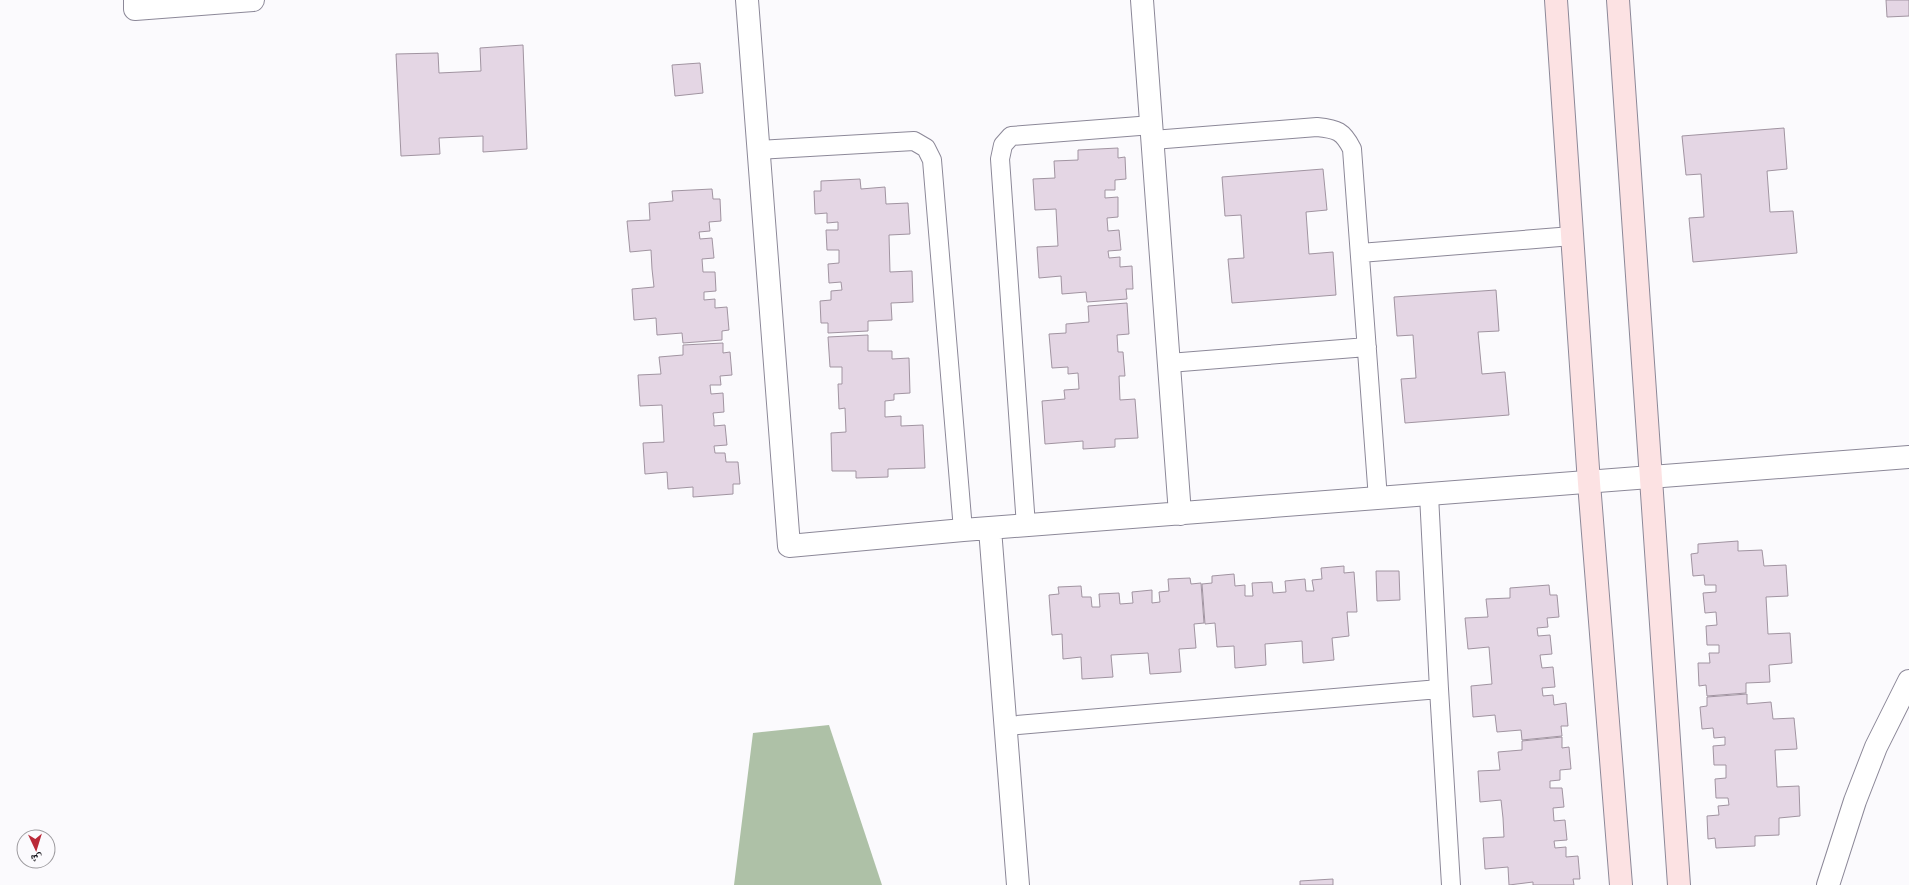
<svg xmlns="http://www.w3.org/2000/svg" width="1909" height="885" font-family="'Fira Sans Condensed','Noto Naskh Arabic',sans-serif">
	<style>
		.forest { fill: #aec1a7 }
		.building { fill: #e4d6e4; stroke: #a194a1 }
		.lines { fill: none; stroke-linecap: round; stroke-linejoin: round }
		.lane-casing { stroke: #8c8898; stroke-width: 20 }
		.street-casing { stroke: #8c8898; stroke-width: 24 }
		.secondary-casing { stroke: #8c8898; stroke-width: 24 }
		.lane { stroke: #fff; stroke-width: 18 }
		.street { stroke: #fff; stroke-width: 22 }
		.secondary { stroke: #fce2e3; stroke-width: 22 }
	</style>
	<rect width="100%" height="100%" fill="#fbfafd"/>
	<!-- forest -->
	<path class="forest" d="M829,725L882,885H734L753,733Z"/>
	<!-- building -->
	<path class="building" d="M1886,0H1909V16L1887,17Z
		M523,45L527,149L483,152V136L439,138L440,154L401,156L396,54L438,53L439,73L481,71L480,48Z
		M700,63L703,93L675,96L672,65Z
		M1784,128L1787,169L1767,171L1770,212L1793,211L1797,253L1693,262L1689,218L1704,217L1701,174L1686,175L1682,136Z
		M1118,148V158L1125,157L1126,179L1115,180V190H1105V198L1118,197V217L1107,218L1108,231L1119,230L1121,250L1108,251L1109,258L1120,257V267L1132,266L1133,289H1126L1127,299L1087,302L1086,292L1062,294L1061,276L1039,278L1037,247L1058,246L1056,209L1035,210L1033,179L1055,178L1054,161L1078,160V150Z
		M1323,169L1327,210L1306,212L1309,254L1333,252L1336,295L1232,303L1228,259L1244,258L1241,215L1225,216L1222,177Z
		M860,179L861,189L885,187L886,204L908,203L910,234L889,235L890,272L912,271L913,302L891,303L892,320L868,321V331L828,333V323H821L820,301L831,300V291L842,290L841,282L829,283L828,264L839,263V250H827L826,230H838V222L827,223V213L815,214L814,191H821V181Z
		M712,189L713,199H720L721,221L709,222L710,231L699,232L700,239L712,238L714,258L702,259L703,272H715L716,291L704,292V300L715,299V308L727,307L729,330L722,331V340L683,343L682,333L657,335L656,318L634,320L632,289L654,287L652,269L651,250L630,252L627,221L650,220L649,203L673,201L672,191Z
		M1496,290L1499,331L1478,332L1482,374L1505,372L1509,415L1405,423L1401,379L1416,378L1413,335L1397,336L1394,297Z
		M1127,303L1129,334L1117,335L1118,352H1123L1125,376H1119L1120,400L1135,399L1138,438L1115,439V447L1083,449V441L1045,444L1042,401L1065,399L1064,390L1079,389L1078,373L1068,374V367L1052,368L1049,334L1066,333V324L1089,322L1088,306Z
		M868,335V351H892V359L909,358L910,393L894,394V400L885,401V417L901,416V426L923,425L925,468L888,469V477L856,478V471H832L831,433L846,432L845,408L839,409L838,384H842V367H830L828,337Z
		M723,343V353L730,352L732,375L720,376L721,385H710L711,394L723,393L724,412L713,413L714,420V426L725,425L727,445L714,446L715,453H725L726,462H738L740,484H733V494L693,497V487L668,489L667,472L645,474L643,443L664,442L662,405L640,406L638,375L661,374L659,357L683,355V345Z
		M1738,541V551L1762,550L1764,566L1786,565L1788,596L1766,597L1768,634L1790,633L1792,663L1769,665L1770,682L1746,683V693L1707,696L1706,685L1699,686L1698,663H1710L1709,653H1719V645H1707L1706,626L1717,625L1716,612L1705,613L1703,593L1716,592V585H1705L1704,575L1693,576L1691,554L1698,553V544Z
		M1344,566V573L1354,572L1357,612H1347L1349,636L1332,638L1334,660L1303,663L1302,641L1265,644L1266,665L1235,668L1234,646L1217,647L1215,623L1205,624L1202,584L1212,583V576L1234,574L1235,586L1245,585V596H1253L1252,583L1272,582L1273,593L1286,592L1285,581L1305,579L1306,591H1314L1312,580L1322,579L1321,568Z
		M1376,571H1399L1400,600L1377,601Z
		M1190,578L1191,584L1201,583L1204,623L1194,624L1196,648L1179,649L1181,672L1150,674L1148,653L1111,655L1113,677L1082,679L1081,657L1063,659L1062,634L1052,635L1049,595L1059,594L1058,587L1081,586L1082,597H1091L1092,607H1100L1099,594L1119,593L1120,604L1133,603L1132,592L1152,590V603L1160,602L1159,592L1169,591L1168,579Z
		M1549,585L1550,595H1557L1559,617L1547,618L1548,627L1537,628L1538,636L1550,635L1552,654L1540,655L1541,662L1542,668L1553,667L1555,687L1542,688L1543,696L1553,695L1554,705L1566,703L1568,726H1561L1562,736L1522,740L1521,730L1497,732L1495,715L1473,717L1471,686L1492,684L1489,647L1468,649L1465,618L1488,617L1486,599L1510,598V588Z
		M1747,694V704L1771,702L1773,719L1794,718L1797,749L1775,750L1776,768L1777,787L1799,786L1800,816L1779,818V835L1755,836V846L1716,848L1715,838L1708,839L1707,816L1719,815L1718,806L1729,805L1728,798H1716L1715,779L1726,778V765H1714L1713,746L1725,745V737L1714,738L1713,728L1702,729L1700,707L1707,706V697Z
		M1562,737V748L1569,747L1571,769L1560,770V780L1550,781V788H1562L1564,807L1553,808L1554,821L1565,820L1567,840L1554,841L1555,848L1566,847V857L1578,856L1580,879H1573L1574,885H1533V882L1509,885L1508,867L1485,869L1483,838L1504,837L1503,818L1501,800L1480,802L1478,771L1500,770L1498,752L1522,750V741Z
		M1333,879V885H1300V881Z"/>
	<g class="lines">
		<!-- lane casing -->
		<g class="lane-casing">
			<path id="lane" d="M1153,140L1317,127C1337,129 1343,131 1352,149L1378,499
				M758,150L914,141L926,148L932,160L963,530
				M1360,253L1572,236
				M1169,363L1367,347
				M1429,495L1439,689L1451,885
				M1026,526L1000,159L1003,145L1011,136L1152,125
				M1006,726L1439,689"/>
		</g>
		<!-- street casing -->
		<g class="street-casing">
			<path id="street" d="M135,0V9L253,0
				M747,0L789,546L963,530L1909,457
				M1142,0L1180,514
				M990,529L1018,885
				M1828,885L1855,801L1876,747L1909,681"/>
		</g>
		<!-- secondary casing -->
		<g class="secondary-casing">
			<path id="secondary" d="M1556,0L1589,483L1621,885
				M1618,0L1679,885"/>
		</g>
		<!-- lane -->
		<use href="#lane" class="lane"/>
		<!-- street -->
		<use href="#street" class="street"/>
		<!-- secondary -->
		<use href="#secondary" class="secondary"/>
	</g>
	<!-- north arrow -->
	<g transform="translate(36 849) rotate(176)"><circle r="19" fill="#fbfafd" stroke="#9d9b9f"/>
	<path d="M0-3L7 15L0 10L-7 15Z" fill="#ba2938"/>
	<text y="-6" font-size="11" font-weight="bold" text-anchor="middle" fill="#0f0d13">ش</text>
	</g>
</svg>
